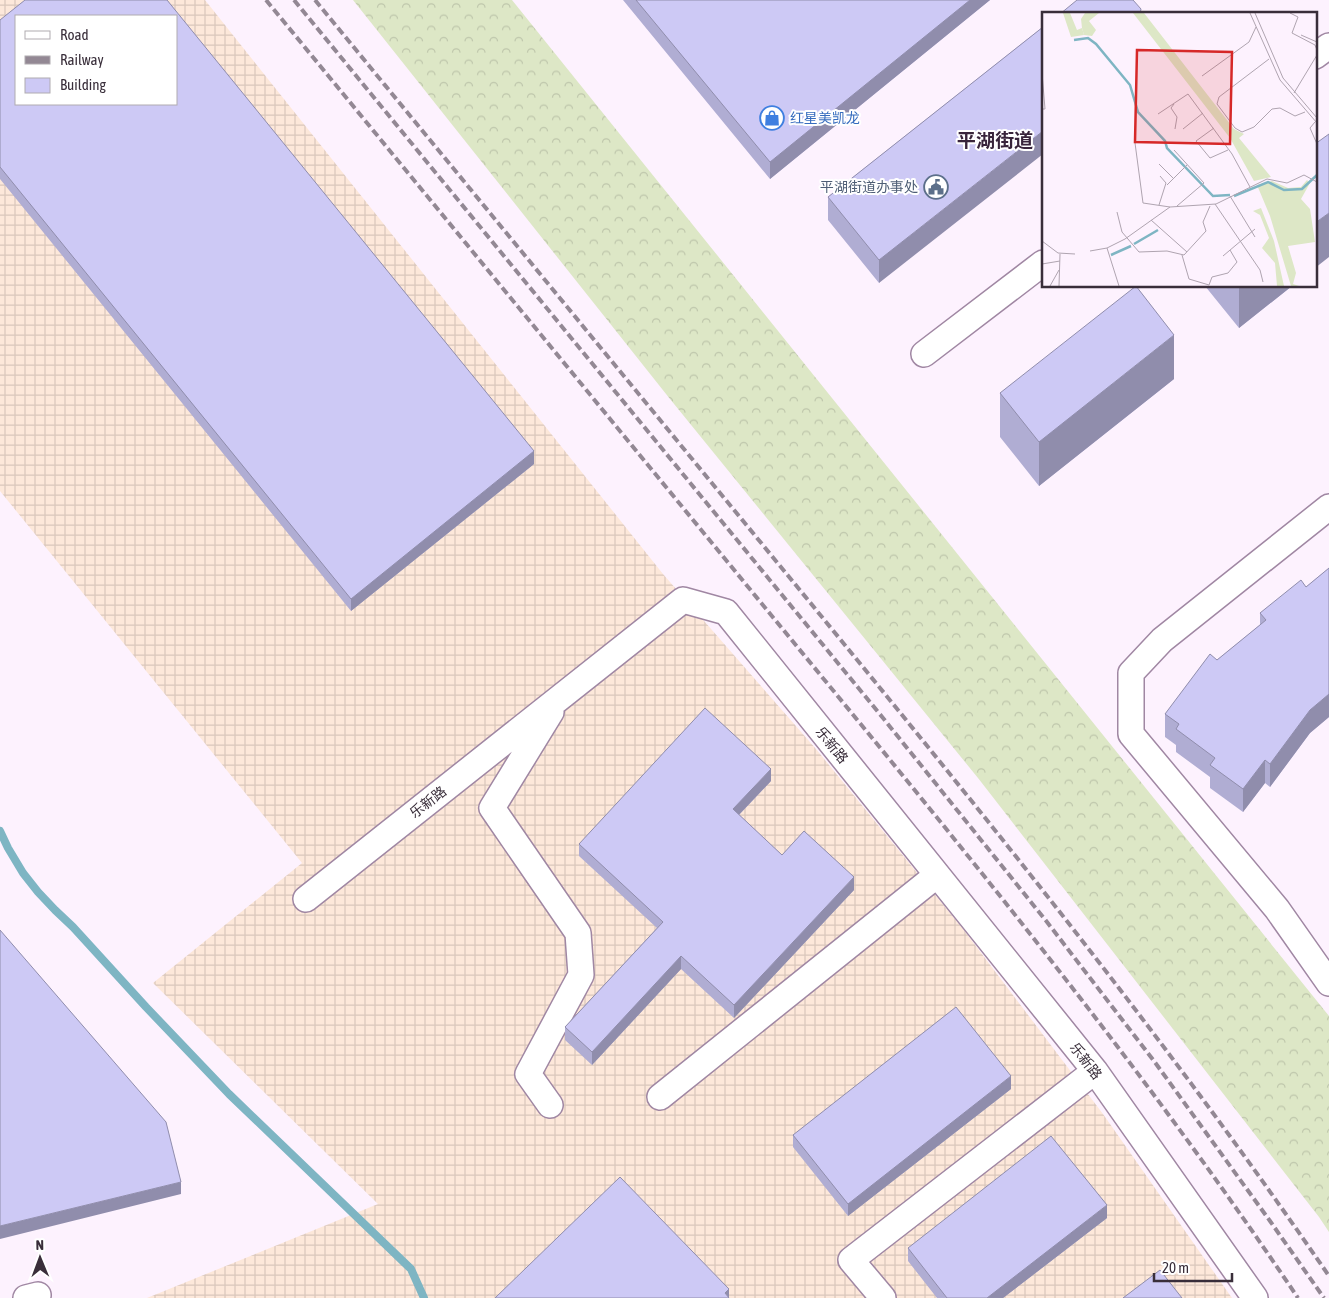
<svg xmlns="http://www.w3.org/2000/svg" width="1329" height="1298" font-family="'Asap Condensed','Noto Sans SC',sans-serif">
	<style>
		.industrial { fill: url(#industrial-grid); fill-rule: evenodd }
		.forest { fill: url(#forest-crowns) }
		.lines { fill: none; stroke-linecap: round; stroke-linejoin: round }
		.stream { stroke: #7eb5c3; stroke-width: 8 }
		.minor-casing { stroke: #a087a3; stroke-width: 28 }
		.minor { stroke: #fff; stroke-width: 25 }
		.rail { stroke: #938894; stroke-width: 4; stroke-dasharray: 8 4; stroke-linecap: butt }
		.wall { fill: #b0add3 }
		.shaded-wall { fill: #908dac }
		.building { fill: #cdc9f5; stroke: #908dac; fill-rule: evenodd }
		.labels { text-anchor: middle; stroke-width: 4; stroke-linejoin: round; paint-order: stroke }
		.shop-label { font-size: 14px; fill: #366cbe; stroke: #fff; text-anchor: start }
		.service-label { font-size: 14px; fill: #4e5e75; stroke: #fff; text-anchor: end }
		.street-label { font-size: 14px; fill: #392e3a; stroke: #fff }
		.district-label { font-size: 19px; font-weight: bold; fill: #38243b; stroke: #fff }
		.inset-river { fill: none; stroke: #7eb5c3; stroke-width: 2.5 }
		.inset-road { fill: none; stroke: #afa4b0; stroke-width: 1 }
		.view { fill: #d62828; fill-opacity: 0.15; stroke: #d62828; stroke-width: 2.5 }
		.inset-edge { fill: none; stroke: #392e3a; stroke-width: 2.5 }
	</style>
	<defs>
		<pattern id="industrial-grid" width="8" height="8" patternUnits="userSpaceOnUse" patternTransform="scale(1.25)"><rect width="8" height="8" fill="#fde8da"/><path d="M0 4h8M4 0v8" fill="none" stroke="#dac7bc"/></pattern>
		<pattern id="forest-crowns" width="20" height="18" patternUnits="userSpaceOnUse" patternTransform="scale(1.25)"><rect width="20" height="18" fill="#dde7c6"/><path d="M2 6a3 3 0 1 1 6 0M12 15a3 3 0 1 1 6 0" fill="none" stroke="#bec6ab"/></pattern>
	</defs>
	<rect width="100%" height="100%" fill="#fdf2fe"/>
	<!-- industrial -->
	<path class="industrial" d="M0,0H205L663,574L816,749L963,929L1103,1114L1232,1298H147L378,1204L153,983L302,863L0,491ZM16,16H176V104H16Z"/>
	<!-- forest -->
	<path class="forest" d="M353,0H512L1329,1016V1232L1319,1217L978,778L670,399Z"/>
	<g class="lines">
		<!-- stream -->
		<path class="stream" d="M0,831L8,848L23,873L38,892L55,910L73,927L146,1007L229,1094L411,1269L424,1298"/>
		<!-- minor casing -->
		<g class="minor-casing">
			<path id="minor" d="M1315,56L1329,46
				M924,354L1043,263
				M1329,507L1162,640L1131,673V734L1277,909L1329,983
				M306,899L683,600L726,612L1095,1071L1255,1298
				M660,1097L937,875
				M550,1105L528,1074L581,975L578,933L492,808L551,712
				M26,1298L38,1295
				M883,1298L851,1260L1095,1071"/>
		</g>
		<!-- minor -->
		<use href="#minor" class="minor"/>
		<!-- rail -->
		<path class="rail" d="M266,0C441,213 615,425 790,638C966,852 1143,1067 1298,1298
			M294,0L883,718L1047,922L1154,1061L1270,1221L1324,1298
			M315,0C476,196 637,392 799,589C982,812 1165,1037 1329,1276"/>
	</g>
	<!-- wall -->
	<path class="wall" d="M24,0H167L534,464L351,611L0,179V20L24,1Z
		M623,0H990L770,179Z
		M1043,27L879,283L828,220V197Z
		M1205,286H1292L1239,328Z
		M1174,379L1039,486L1000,437V393Z
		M1329,568V717L1310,733L1270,787L1265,783L1243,812L1210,788V777L1176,752V745L1165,737V714L1217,660L1260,625V613L1306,587Z
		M771,781L739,815L782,855L854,890L734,1018L681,969L592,1065L565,1040V1027L657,928L579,856V844Z
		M1011,1089L848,1216L793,1147V1135Z
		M1107,1218L1003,1298H937L908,1261V1248Z"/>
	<!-- shaded-wall -->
	<path class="shaded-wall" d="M970,0H990L770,179V162Z
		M1043,131V154L879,283V260Z
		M1329,213V257L1315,268V223Z
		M1239,286H1292L1239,328Z
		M1174,335V379L1039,486V442Z
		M534,451V464L351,611V599Z
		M1329,694V717L1310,733L1270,787V764L1310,710Z
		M1265,760V783L1243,812V789Z
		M771,769V781L733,821V809Z
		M854,877V890L734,1018V1005Z
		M681,956V969L592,1065V1052Z
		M1011,1076V1089L848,1216V1204Z
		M181,1182V1194L0,1239V1226Z
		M1107,1205V1218L1003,1298H987Z
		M729,1289V1298L725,1293Z"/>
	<!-- building -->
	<path class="building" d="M25,0H167L534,451L351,599L0,167V20ZM16,16H176V104H16Z
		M636,0H970L770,162Z
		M1077,0H1133L1141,9L1140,14H1060Z
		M1043,27V131L879,260L828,197Z
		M1329,134V213L1315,223V144Z
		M1136,286L1174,335L1039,442L1000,393Z
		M1329,568V694L1310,710L1270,764L1265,760L1243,789L1210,765L1215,758L1176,729L1179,724L1165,714L1210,654L1217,660L1266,620L1260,613L1301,580L1306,587Z
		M705,708L771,769L733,809L782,855L804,831L854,877L734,1005L681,956L592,1052L565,1027L663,922L579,844Z
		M0,930L166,1122L181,1182L0,1226Z
		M956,1007L1011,1076L848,1204L793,1135Z
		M1051,1136L1107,1205L987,1298H947L908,1248Z
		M620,1177L729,1289L725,1293L729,1298H495Z
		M1160,1270L1182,1298H1123Z"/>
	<!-- icons -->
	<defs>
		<g id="shop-ring" transform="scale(1.25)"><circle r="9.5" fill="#fff" stroke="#3f7fe0" stroke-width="1.5"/><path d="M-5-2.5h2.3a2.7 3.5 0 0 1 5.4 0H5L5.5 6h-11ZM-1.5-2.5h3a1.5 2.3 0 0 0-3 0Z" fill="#3f7fe0"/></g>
		<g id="civic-ring" transform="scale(1.25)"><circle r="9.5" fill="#fff" stroke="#5c6f8a" stroke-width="1.5"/><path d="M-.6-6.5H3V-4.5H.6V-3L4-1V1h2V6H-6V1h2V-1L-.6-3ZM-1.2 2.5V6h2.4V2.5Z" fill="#5c6f8a"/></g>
	</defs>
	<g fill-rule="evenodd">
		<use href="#shop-ring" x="772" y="118"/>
		<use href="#civic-ring" x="936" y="187"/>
	</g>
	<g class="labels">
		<!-- shop labels -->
		<g class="shop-label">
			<text x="790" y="123">红星美凯龙</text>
		</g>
		<!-- service labels -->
		<g class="service-label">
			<text x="918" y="192">平湖街道办事处</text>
		</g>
		<!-- street labels -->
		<g class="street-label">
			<text transform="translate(832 745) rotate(51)" y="5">乐新路</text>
			<text transform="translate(428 802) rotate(-38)" y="5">乐新路</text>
			<text transform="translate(1086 1061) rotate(52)" y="5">乐新路</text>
		</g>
		<!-- district labels -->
		<g class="district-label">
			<text x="995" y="147">平湖街道</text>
		</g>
	</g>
	<!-- overview -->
	<g transform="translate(1042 12)">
		<rect width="275" height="275" fill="#fdf2fe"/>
		<path d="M21,1H28L35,18L40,16L42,23L29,25Z" fill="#dde7c6"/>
		<path d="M43,1H57L47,9L54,18L50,24L42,23L40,16L39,7ZM91,1H102L192,117L202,122L197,126L229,165L212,169L188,126ZM265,168L268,171L259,187L268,197L273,230L246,234L254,261L251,272L257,274H249L228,204L215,173L230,169L246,176L259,175ZM219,196L232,229L242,274H235L233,251L220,236L227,226L218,203L211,199Z" fill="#dde7c6"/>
		<path class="inset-river" d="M32,28L46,26L54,32L88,73L96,100L123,129L125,136L171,184L188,183M192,184L226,170L242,178L260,177L275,163M92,232L116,218M69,243L89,234"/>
		<path class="inset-road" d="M208,1L238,68L275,111M213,1L241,66L275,106M248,1L256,5L250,21L273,33L275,38M259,23L275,30M207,30L214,15M227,47L177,85L175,92L193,116L200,120L212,115L230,97L238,96L253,104L263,100M0,61L3,97H0M160,64L207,30M252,81L275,43M132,92L129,96L135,105L133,117M116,102L146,82L190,142L208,175M273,110L268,116L275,132M172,116L154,129L168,146L186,138M141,117L161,101M96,130L93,131L101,191L128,195M132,138L162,171L135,194M117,152L132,167M125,173L145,153M188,184L213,225M173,192L218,258L221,270M117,193L124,171L118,164M75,200L80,220L97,240L125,239L142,243L164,219L161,210L168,194M109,208L145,240M0,229L16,241L33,242M65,236L77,274M48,239L65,236L83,227L128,195L174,192L225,167L245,171L262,163L275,170M140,243L147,267L167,273L170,265L186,261L195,250L188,238M181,244L213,217M0,252L18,249M8,274L17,258M17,274L18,242"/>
		<path class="view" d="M95,38L190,40L188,132L93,130Z"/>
		<rect width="275" height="275" class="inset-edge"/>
	</g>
	<!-- legend -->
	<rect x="15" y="15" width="162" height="90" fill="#ffffff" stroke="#b0abb0"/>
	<rect x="25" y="31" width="25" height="8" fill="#ffffff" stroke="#b0abb0"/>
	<text x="60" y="40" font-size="15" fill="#392e3a">Road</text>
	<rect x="25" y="56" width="25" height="8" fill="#938894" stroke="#b0abb0"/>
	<text x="60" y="65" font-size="15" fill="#392e3a">Railway</text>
	<rect x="25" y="78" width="25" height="15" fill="#cdc9f5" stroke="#b0abb0"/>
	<text x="60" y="90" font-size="15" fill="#392e3a">Building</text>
	<!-- north arrow -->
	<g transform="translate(40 1258) rotate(359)" stroke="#ffffff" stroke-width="4" paint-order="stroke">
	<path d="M0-4L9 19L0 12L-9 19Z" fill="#392e3a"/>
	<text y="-8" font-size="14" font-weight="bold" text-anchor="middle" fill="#392e3a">N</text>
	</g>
	<!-- scale -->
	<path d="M1154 1273v8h78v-8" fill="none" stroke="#392e3a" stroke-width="2.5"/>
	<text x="1162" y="1273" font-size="15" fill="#392e3a" stroke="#ffffff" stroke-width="4" paint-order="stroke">20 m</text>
</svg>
